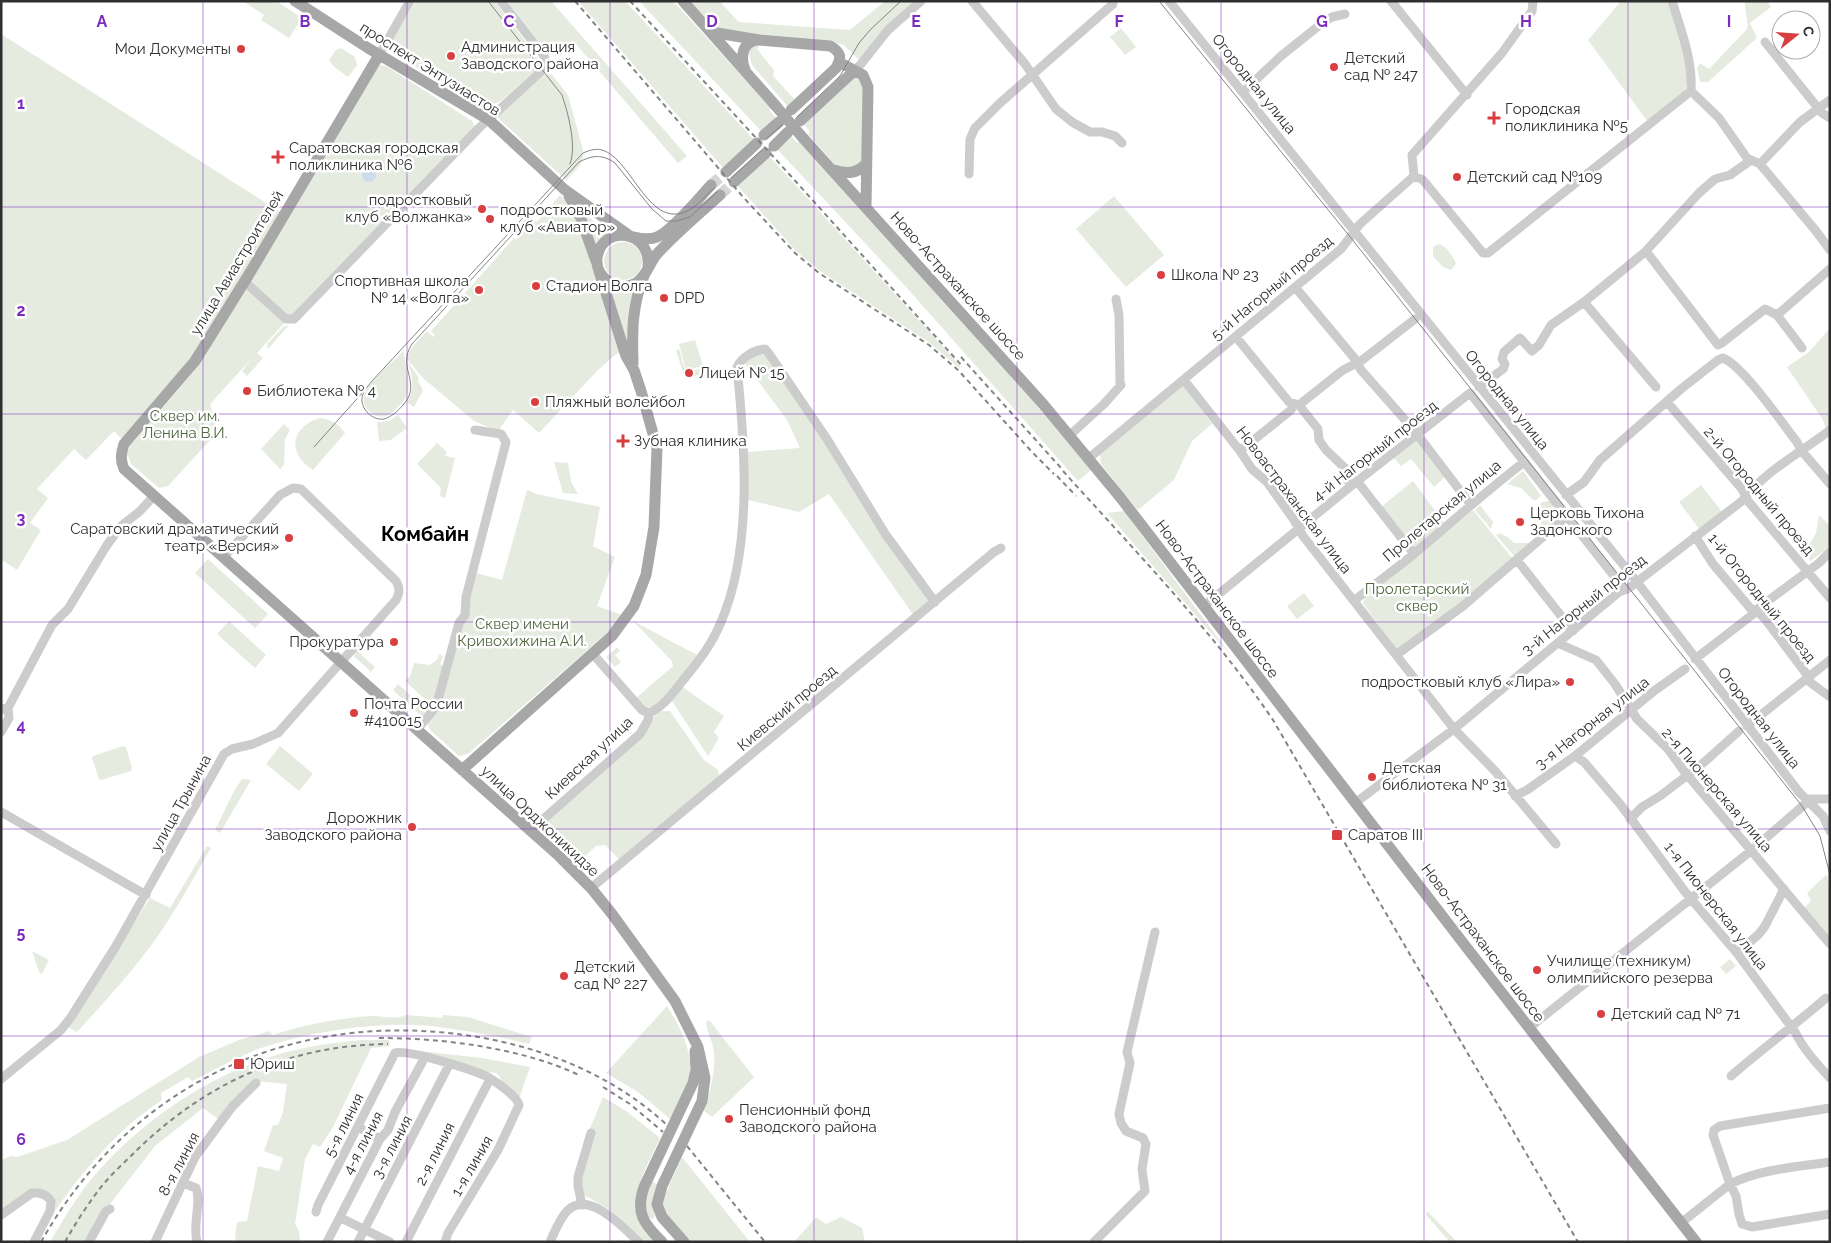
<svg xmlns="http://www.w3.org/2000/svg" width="1831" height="1243" font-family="Raleway,sans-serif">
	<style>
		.green { fill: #e5ebde }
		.water { fill: #ccdcea }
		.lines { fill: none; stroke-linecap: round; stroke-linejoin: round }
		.major-tunnel { stroke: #d5d5d5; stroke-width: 11; stroke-dasharray: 11 5.5; stroke-linecap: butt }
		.minor { stroke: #ccc; stroke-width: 9 }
		.major { stroke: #a7a7a7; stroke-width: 11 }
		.tram { stroke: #848484; stroke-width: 1 }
		.rail { stroke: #848484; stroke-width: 2; stroke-dasharray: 5 4; stroke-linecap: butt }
		.major-bridge { stroke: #a7a7a7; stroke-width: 11 }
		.grid { fill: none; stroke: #7b2cbf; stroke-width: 1; stroke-opacity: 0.55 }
		.poi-dot { fill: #d93f41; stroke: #fff; stroke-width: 2 }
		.labels { text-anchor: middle; stroke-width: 5; stroke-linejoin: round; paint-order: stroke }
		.poi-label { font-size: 15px; fill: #2f2f2f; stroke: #fff; text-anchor: start }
		.street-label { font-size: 15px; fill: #2f2f2f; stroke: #fff }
		.park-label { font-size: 15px; fill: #506840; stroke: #fff }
		.district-label { font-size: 20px; font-weight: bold; fill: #000; stroke: #fff }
		.grid-label { font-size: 16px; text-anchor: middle; font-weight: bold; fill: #7b2cbf; stroke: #fff; stroke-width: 5; stroke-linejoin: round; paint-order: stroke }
	</style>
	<rect width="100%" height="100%" fill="#fff"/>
	<!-- green -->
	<path class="green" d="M243,1H276L302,18L289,38L261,20L264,15Z
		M416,1H495L541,62L542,65L501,101L486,108L477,106L393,52L391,49V42Z
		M507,1H551L687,156L678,163L575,43L559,57L553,49L546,51Z
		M578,1H625L755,141L724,169Z
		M639,1H673L771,108L769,110L777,119L763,133Z
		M690,1H719L739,22L850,30L885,1H918L876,40L859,60L844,45L830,42L762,36L715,28Z
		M1621,1H1669C1677,26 1697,72 1683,95L1648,122L1588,40Z
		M1745,1H1767L1771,7L1750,23L1757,38L1708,82H1700L1697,68L1700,63L1709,69L1747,29C1749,20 1744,11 1745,1Z
		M1121,28L1136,47L1125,55L1110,37Z
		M1,34L282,213L191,360L122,439L114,431L86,460L74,449L37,489L48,498L30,523L41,530L17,570L1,559Z
		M760,45L757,49L774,70L773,76L796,101L789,108L752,65L748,51L754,46Z
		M341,48L355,57L357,65L348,77L333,66L329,60L336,50Z
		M380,65L386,66L472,121L475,128L293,316L289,317L250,282L376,68Z
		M549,71L568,95L583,150C585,165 575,170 566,180L498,118L499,115Z
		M852,77H858L866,88L863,162L860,167L839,169L808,134L810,132L802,122Z
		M791,136L797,143L799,142L1038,407L1091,470L1078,481L906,287L777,149Z
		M769,156L935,338L961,367L959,368L930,343L820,271L797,252L737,185Z
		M560,195L570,206L575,216L622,352L616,354L597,371L539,433L513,410L498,431L474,421L423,378L407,359L409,352L414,345L427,331L433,337L435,335L431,331L514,238L516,240L534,220L537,222Z
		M1114,196L1164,255L1126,287L1076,229Z
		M583,212L610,235L597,247Z
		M604 261a19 19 0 1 1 38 0a19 19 0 1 1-38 0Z
		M1439,244C1447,247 1453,256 1456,264L1451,270L1443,267L1433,256V247Z
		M247,288L286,321L257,353L263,358L247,376L242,371L252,358L210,404L216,422L213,437L168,486L159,488L131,464L127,453L130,446L189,377Z
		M608,288L624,292L635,289L629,353Z
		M289,325L268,349L267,344L283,327Z
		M1830,328V427L1826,430L1823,420L1787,367L1809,352Z
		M695,340L703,366L686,370L679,344Z
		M679,349L686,373L698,369L705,373L685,379L676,350Z
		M404,350C404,363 412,384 407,395C405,400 401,404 398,407C394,411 391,415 386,416C373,420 359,405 365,393C373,376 392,364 404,350Z
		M760,353L768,358L931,602L914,616L829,494L799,512L748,500L747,452L800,448L787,420L744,362L756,354Z
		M408,362L419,378L418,381L423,390L414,407L407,402C416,388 412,377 408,362Z
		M1183,385L1185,386L1212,424L1192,441L1174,480L1138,510L1101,464L1100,454Z
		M398,415L407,428L391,440L379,441L377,422L389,421Z
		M320,418C332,420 338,423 345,433L313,470C287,454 290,427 320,418Z
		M284,424L290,430L285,439L284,465L280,469L261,449Z
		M1415,440H1419L1446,476L1434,487L1411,459L1401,466L1393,457Z
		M437,443L447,452L445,456L455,458L445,498L440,496L441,488L417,464Z
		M554,462L568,463L571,482L578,494L563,493Z
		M1523,471L1541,496L1536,500H1533L1521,488L1507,484Z
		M1413,481L1445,524L1416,548H1413L1381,507Z
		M1701,485L1723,513L1700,530L1679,502Z
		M527,490L536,494L600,507L593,546L615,557L597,606L622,615L608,632L468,754L459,756L429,729L428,723L441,700L476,573L502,580Z
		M1550,501L1561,516L1540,534L1541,524L1538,506L1542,502Z
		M1480,505L1493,522L1491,529L1475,510Z
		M1473,510L1513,559L1441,620L1400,649L1395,648L1363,603L1366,596L1411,561Z
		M1124,511L1232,657L1107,513Z
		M1819,515L1830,526V546L1811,561L1805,555L1807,548L1816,533Z
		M1499,533L1506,536L1514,543H1531L1514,556L1496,535Z
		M208,559L268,614L255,628L195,573Z
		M1304,593L1314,606L1297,619L1287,606Z
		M229,621L266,655L255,668L217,634Z
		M633,621L699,656L656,707H644L635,699L673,666L672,661Z
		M617,647L620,651L615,655L621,662L615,667L606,657Z
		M356,650L375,667L371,672L354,656Z
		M439,654L443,656L440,664L444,666L435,697L431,705L405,681L410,676L414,663L429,665L437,660Z
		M398,684L428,711L422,717L393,690Z
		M681,686L724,716L714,732L719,738L708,756L672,701L673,695Z
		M664,711H670L703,759L718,770L719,776L619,859L605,845L596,846L578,863L543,830L542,822L659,712Z
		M123,746L126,747L132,768L131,771L101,780L99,779L92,758L93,756Z
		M280,746L313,774L299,791L266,764Z
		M242,779L251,780L220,833L215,830L233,793Z
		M207,846L211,848C191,882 173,916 150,947C127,977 102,1005 77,1032L68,1027L150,898L170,908Z
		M1827,874L1830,891V942L1803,909L1811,901L1807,893Z
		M32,951L49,960L42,974L39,972Z
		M1730,959L1736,966L1726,974L1720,967Z
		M667,1006C680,1027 695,1055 689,1080C686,1091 675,1109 670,1119L638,1092L606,1073Z
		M406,1015L442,1018L443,1015L468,1017L532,1037L529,1044C497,1036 464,1030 431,1026C379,1021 311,1031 261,1048C237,1057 214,1070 192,1081L188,1077L161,1093L162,1100C151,1108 140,1115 130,1124C98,1153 69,1188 46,1225L53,1207L39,1191L1,1212V1160L11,1156L17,1157L67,1140L199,1057L239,1040L270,1031L272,1035C304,1025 338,1018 372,1016C384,1016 395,1020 406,1015Z
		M709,1020L754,1077L712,1117L703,1110C711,1093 715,1071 714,1052C713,1042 707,1032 706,1022Z
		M363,1040H389V1046L371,1048L333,1127L320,1147L313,1144L305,1159L295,1224L299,1231L300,1242H237L235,1238L237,1222L247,1221L258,1166L279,1171L283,1158L264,1151L273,1125H278L283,1112L287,1084L256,1081L218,1119L203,1108L155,1146L107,1208L87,1242H50C61,1223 72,1205 85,1187C136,1123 212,1071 291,1051C315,1045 339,1042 363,1040Z
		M402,1049L482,1058L530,1067L520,1096L516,1098L503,1086L500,1077L496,1073L479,1071Z
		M603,1097L626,1111L660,1138L642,1176L644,1177L637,1195L656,1242H646L607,1208L584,1195L581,1185L589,1131Z
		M682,1157L750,1242H690L664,1216L661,1204Z
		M651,1181L657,1184L653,1206L655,1216L653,1219L646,1217L644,1201Z
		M1427,1211L1457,1242H1450L1426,1215Z
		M816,1217L826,1224L841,1217L862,1228L865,1242H794Z"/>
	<!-- water -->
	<path class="water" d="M362 175a7 7 0 1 1 14 0a7 7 0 1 1-14 0Z"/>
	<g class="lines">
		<!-- major-tunnel -->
		<path class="major-tunnel" d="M711,185L726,172
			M720,195L734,182"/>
		<!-- minor -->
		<path class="minor" d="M972,1L1025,64L1056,109L1072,122L1090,132H1102L1115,136L1122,143
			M1169,1L1637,582L1799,792L1823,816L1830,831
			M1391,1L1467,95
			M1672,1C1681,30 1693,61 1691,91
			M1765,42L1822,113L1830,118
			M379,55L410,1
			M854,71L861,64L888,30L921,1
			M1691,91L1719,118L1747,158L1760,164L1816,231L1830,250
			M1243,92L1281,56L1321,24L1332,17L1345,14
			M1760,164L1800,122L1830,100
			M969,174L970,139L975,128L1000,103L1113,4
			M1414,176L1423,180L1483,253H1488L1691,91
			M1414,176L1412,155L1502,53L1532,11L1533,1
			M1645,252L1649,255L1718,345L1722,343L1765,309L1777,315L1830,269
			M245,282L286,319H294L479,128L545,68L547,66L544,56L501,1
			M1295,287L1355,359L1361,370L1414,430L1471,505
			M1584,302L1656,387
			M1777,315L1802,348
			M1236,337L1289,402L1299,405L1302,409L1318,429L1319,440L1326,450L1346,469L1347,479L1351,486
			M1184,380L1240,451L1252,469L1267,482L1294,520L1303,536L1454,729L1495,771L1556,844
			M1479,387L1503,369L1505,364L1502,359L1504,352L1520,338L1532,351L1539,345L1551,325L1584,302L1645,252L1699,193L1715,179L1730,175L1751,160
			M1667,402L1742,489L1748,501L1830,598
			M1299,405L1343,370L1361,361L1415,319
			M1070,435L1104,404L1121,385L1120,383L1119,315L1116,299
			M1240,451L1291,410L1294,404
			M1089,458L1341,249L1360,224L1414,176
			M1357,481L1414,554
			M1566,495L1584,482L1600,460L1681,389L1718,360L1723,358C1743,366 1782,423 1797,442L1801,450L1830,484
			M1695,536L1713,564L1751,609L1759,613L1765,619L1805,672L1811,683L1830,697
			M1517,560L1573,631
			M1354,601C1374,584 1395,570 1415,553C1451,523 1486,491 1524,462
			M1204,606L1351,486L1470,393L1625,590
			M1559,642L1562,645L1596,660L1615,684L1637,719L1668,749L1684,771L1830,944
			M593,654L642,710L649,713
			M1396,655L1463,606L1567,516
			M1695,659L1752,615L1757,609L1819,563L1830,552
			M1,709L8,708L52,625L68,609L107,545L121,526L139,512L154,496
			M1747,726L1830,660
			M417,730L434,709L439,696L459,623L465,615L466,597L506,442L501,434L475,430
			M1,732L9,718L8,708
			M1575,756L1584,762L1620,804L1686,893L1737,953L1795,1032C1804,1050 1817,1064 1830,1078
			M1515,796L1527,790L1575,756L1654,691L1685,669
			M1807,799H1830
			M1355,803L1454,729L1619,592L1629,588L1742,501C1765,471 1800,453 1830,430
			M1,812L146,895
			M1630,819L1642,807L1660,796L1701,765L1739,731
			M531,830L640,734L648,720L649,713C664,707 674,691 684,679C699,661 712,644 721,622C753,548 745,445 737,367C742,357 754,350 765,349L770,355L827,439L886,535L935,602
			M591,888L994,552L1001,548
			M1737,953L1759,934L1765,926L1784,889
			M1529,1028L1752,850L1805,804L1807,799
			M1731,1076C1762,1049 1795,1025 1826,998
			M1,1079L61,1030L71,1017L116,946L224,754L232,749L253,744L278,733L396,600C400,592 400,588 396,581L301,489L293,488L280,495L223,558
			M1830,1108L1720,1126L1714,1130L1713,1135L1730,1184L1736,1196L1739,1214L1742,1224L1752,1227L1830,1214
			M358,1127L380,1139
			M183,1183L196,1188C202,1203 192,1224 197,1242
			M582,1205L578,1186V1177L591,1133
			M316,1212L318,1205L395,1053C407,1049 474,1070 488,1077C496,1082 517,1096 519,1105L498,1150L448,1233L445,1242
			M1,1215L32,1193C40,1192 46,1194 51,1201L50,1211L34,1242
			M341,1218L390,1242
			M1681,1223L1730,1184C1760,1169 1797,1167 1830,1162
			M89,1242L106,1211L110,1209
			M155,1242L195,1157L232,1107L256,1083
			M327,1242L380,1139L388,1130L395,1112L425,1057
			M358,1242L449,1065
			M406,1242L490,1079
			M550,1242C555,1231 559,1220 567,1211C589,1189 623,1228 639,1242
			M1094,1242L1145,1191L1142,1169L1146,1144L1143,1138L1126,1131L1121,1123L1119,1114L1130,1063L1127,1052L1155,932"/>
		<!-- major -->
		<path class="major" d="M295,1L368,48L489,120L565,190L630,236
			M683,1L775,105
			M709,30L717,33L759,40L830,46C841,52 842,57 836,68L791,110
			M379,55L248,276L195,361L124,444C121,453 120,460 124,469L559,856L591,888L612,914L675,1001L698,1047L705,1078L702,1101L662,1186L657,1204L662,1217L684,1242
			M839,62L863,75L868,87L866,207
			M745,70C740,57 742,42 757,40
			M800,121L854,71
			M764,135L779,122
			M803,138L1043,404L1120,497L1467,948L1696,1242
			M774,146L788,132
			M834,170C848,174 856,174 866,164
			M726,172L757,143
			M734,182L766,153
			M569,196L580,216L596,261
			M634,237C642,239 650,240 657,237C673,230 698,199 711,185
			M648,267C652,230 602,223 597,258C595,278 618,293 636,283C646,277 649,264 656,255C676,233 698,215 720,195
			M633,363C632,332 632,305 644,276
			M462,770L612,636L634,606L646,575L654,527L657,448L641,391L634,370L626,356L599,271
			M662,1242C644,1224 635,1213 644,1187L693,1083L696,1070L695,1051"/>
		<!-- tram -->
		<path class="tram" d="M488,1L562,95C568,113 577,146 570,164
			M1159,1L1351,238L1802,806L1820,836L1830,875
			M797,117L840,76L859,43L870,30L901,1
			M767,138L782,125
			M731,178L763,149
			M714,188C706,195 699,204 691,209C649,234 633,159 602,150C595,148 588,151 583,153L372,381C369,385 365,389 363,394C358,406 371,421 384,419C391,417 398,411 403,405C423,383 396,368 412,344L579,162C593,155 602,154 615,163L652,209L666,221H677L690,217L717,192
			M314,447L363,392"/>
		<!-- rail -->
		<path class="rail" d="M575,1L744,198L795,253L819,273L929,345L959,371L1032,452L1054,474
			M630,1L780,164L963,367
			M961,357L1061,468
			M1063,471C1135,551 1212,630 1273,720L1578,1242
			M1057,476L1076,496
			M379,1038C443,1038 523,1048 581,1076
			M603,1087L630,1104L663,1132
			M687,1146L765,1242
			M41,1242C134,1077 305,1004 489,1039C555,1052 617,1079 667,1125
			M65,1242C75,1224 86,1207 98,1191C109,1176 124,1163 137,1150C207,1082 290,1045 388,1044"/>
		<!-- major-bridge -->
		<path class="major-bridge" d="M775,105L803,138"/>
	</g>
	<!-- grid -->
	<path class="grid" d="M203,1V1242M407,1V1242M610,1V1242M814,1V1242M1017,1V1242M1221,1V1242M1424,1V1242M1628,1V1242M1,207H1830M1,414H1830M1,622H1830M1,829H1830M1,1036H1830"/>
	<!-- markers -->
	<g class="poi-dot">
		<circle cx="241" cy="49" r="5"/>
		<circle cx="451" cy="56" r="5"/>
		<circle cx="1334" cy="67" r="5"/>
		<path d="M1491.5 110.5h5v5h5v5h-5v5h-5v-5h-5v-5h5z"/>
		<path d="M275.5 149.5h5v5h5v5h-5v5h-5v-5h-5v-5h5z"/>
		<circle cx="1457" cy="177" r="5"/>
		<circle cx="482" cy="209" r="5"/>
		<circle cx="490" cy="219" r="5"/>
		<circle cx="1161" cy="275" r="5"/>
		<circle cx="536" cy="286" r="5"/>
		<circle cx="479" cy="290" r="5"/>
		<circle cx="664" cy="298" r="5"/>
		<circle cx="689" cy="373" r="5"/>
		<circle cx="247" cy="391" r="5"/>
		<circle cx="535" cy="402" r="5"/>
		<path d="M620.5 433.5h5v5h5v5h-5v5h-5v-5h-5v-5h5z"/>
		<circle cx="1520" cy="522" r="5"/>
		<circle cx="289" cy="538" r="5"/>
		<circle cx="394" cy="642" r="5"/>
		<circle cx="1570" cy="682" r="5"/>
		<circle cx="354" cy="713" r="5"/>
		<circle cx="1372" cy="777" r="5"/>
		<circle cx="412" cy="827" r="5"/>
		<rect x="1331" y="829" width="12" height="12" rx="2.5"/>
		<circle cx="1537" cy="970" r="5"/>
		<circle cx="564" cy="976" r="5"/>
		<circle cx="1601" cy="1014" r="5"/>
		<rect x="233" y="1058" width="12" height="12" rx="2.5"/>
		<circle cx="729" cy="1119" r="5"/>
	</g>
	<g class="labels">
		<!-- poi labels -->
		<g class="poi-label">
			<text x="461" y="52">Администрация<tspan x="461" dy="17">Заводского района</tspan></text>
			<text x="231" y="54" text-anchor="end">Мои Документы</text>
			<text x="1344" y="63">Детский<tspan x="1344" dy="17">сад № 247</tspan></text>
			<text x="1505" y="114">Городская<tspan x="1505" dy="17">поликлиника №5</tspan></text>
			<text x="289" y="153">Саратовская городская<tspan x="289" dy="17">поликлиника №6</tspan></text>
			<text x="1467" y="182">Детский сад №109</text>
			<text x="472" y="205" text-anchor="end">подростковый<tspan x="472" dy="17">клуб «Волжанка»</tspan></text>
			<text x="500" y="215">подростковый<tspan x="500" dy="17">клуб «Авиатор»</tspan></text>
			<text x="1171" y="280">Школа № 23</text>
			<text x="469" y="286" text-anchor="end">Спортивная школа<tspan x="469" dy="17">№ 14 «Волга»</tspan></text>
			<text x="546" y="291">Стадион Волга</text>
			<text x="674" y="303">DPD</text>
			<text x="699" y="378">Лицей № 15</text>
			<text x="257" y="396">Библиотека № 4</text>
			<text x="545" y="407">Пляжный волейбол</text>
			<text x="634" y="446">Зубная клиника</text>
			<text x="1530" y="518">Церковь Тихона<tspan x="1530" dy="17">Задонского</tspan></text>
			<text x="279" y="534" text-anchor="end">Саратовский драматический<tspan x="279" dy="17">театр «Версия»</tspan></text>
			<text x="384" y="647" text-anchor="end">Прокуратура</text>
			<text x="1560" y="687" text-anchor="end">подростковый клуб «Лира»</text>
			<text x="364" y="709">Почта России<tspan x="364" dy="17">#410015</tspan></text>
			<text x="1382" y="773">Детская<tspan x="1382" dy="17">библиотека № 31</tspan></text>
			<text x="402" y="823" text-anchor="end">Дорожник<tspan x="402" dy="17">Заводского района</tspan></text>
			<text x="1348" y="840">Саратов III</text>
			<text x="1547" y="966">Училище (техникум)<tspan x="1547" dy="17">олимпийского резерва</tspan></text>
			<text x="574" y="972">Детский<tspan x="574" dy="17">сад № 227</tspan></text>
			<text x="1611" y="1019">Детский сад № 71</text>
			<text x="250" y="1069">Юриш</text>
			<text x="739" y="1115">Пенсионный фонд<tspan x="739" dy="17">Заводского района</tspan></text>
		</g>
		<!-- street labels -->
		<g class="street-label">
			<text transform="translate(430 69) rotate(32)" y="5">проспект Энтузиастов</text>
			<text transform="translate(1254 84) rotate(51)" y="5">Огородная улица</text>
			<text transform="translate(237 263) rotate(-59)" y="5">улица Авиастроителей</text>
			<text transform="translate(958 286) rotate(48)" y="5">Ново-Астраханское шоссе</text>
			<text transform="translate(1272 288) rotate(-40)" y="5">5-й Нагорный проезд</text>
			<text transform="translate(1507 400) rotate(51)" y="5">Огородная улица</text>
			<text transform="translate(1375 451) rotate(-38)" y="5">4-й Нагорный проезд</text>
			<text transform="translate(1759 491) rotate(50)" y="5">2-й Огородный проезд</text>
			<text transform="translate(1294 500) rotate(53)" y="5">Новоастраханская улица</text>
			<text transform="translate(1442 511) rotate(-40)" y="5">Пролетарская улица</text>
			<text transform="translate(1762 598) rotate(51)" y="5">1-й Огородный проезд</text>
			<text transform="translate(1217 599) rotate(53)" y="5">Ново-Астраханское шоссе</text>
			<text transform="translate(1584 605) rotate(-38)" y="5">3-й Нагорный проезд</text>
			<text transform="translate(787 708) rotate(-40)" y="5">Киевский проезд</text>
			<text transform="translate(1759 718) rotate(52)" y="5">Огородная улица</text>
			<text transform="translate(1592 723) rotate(-38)" y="5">3-я Нагорная улица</text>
			<text transform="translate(589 758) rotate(-43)" y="5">Киевская улица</text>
			<text transform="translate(1717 790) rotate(49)" y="5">2-я Пионерская улица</text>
			<text transform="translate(181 803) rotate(-61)" y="5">улица Трынина</text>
			<text transform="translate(540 821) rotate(43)" y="5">улица Орджоникидзе</text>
			<text transform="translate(1716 906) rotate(52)" y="5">1-я Пионерская улица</text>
			<text transform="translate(1483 943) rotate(53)" y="5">Ново-Астраханское шоссе</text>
			<text transform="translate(344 1125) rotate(-63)" y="5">5-я линия</text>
			<text transform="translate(363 1143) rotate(-62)" y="5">4-я линия</text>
			<text transform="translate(392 1147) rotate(-62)" y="5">3-я линия</text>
			<text transform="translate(435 1154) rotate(-63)" y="5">2-я линия</text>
			<text transform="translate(179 1164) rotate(-62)" y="5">8-я линия</text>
			<text transform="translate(472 1166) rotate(-60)" y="5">1-я линия</text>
		</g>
		<!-- park labels -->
		<g class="park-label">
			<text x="185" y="421">Сквер им.<tspan x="185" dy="17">Ленина В.И.</tspan></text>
			<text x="1417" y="594">Пролетарский<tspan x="1417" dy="17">сквер</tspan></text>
			<text x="522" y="629">Сквер имени<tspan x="522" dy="17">Кривохижина А.И.</tspan></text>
		</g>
		<!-- district labels -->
		<g class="district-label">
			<text x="425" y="541">Комбайн</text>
		</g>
	</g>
	<g class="grid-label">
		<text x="102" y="27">A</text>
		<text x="305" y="27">B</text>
		<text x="509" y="27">C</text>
		<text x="712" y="27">D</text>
		<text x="916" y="27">E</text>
		<text x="1119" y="27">F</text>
		<text x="1322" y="27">G</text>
		<text x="1526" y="27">H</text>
		<text x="1729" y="27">I</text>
		<text x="21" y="109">1</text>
		<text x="21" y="316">2</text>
		<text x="21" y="524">3</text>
		<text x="21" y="731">4</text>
		<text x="21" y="938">5</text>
		<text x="21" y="1145">6</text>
	</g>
	<!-- border -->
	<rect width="1831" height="1243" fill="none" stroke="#2f2f2f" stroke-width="5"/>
	<!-- north arrow -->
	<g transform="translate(1796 35) rotate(73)"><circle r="24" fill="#ffffff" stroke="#acacac"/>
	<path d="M0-4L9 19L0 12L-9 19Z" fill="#d93f41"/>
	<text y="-8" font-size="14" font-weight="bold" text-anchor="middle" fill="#2f2f2f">С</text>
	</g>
</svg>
